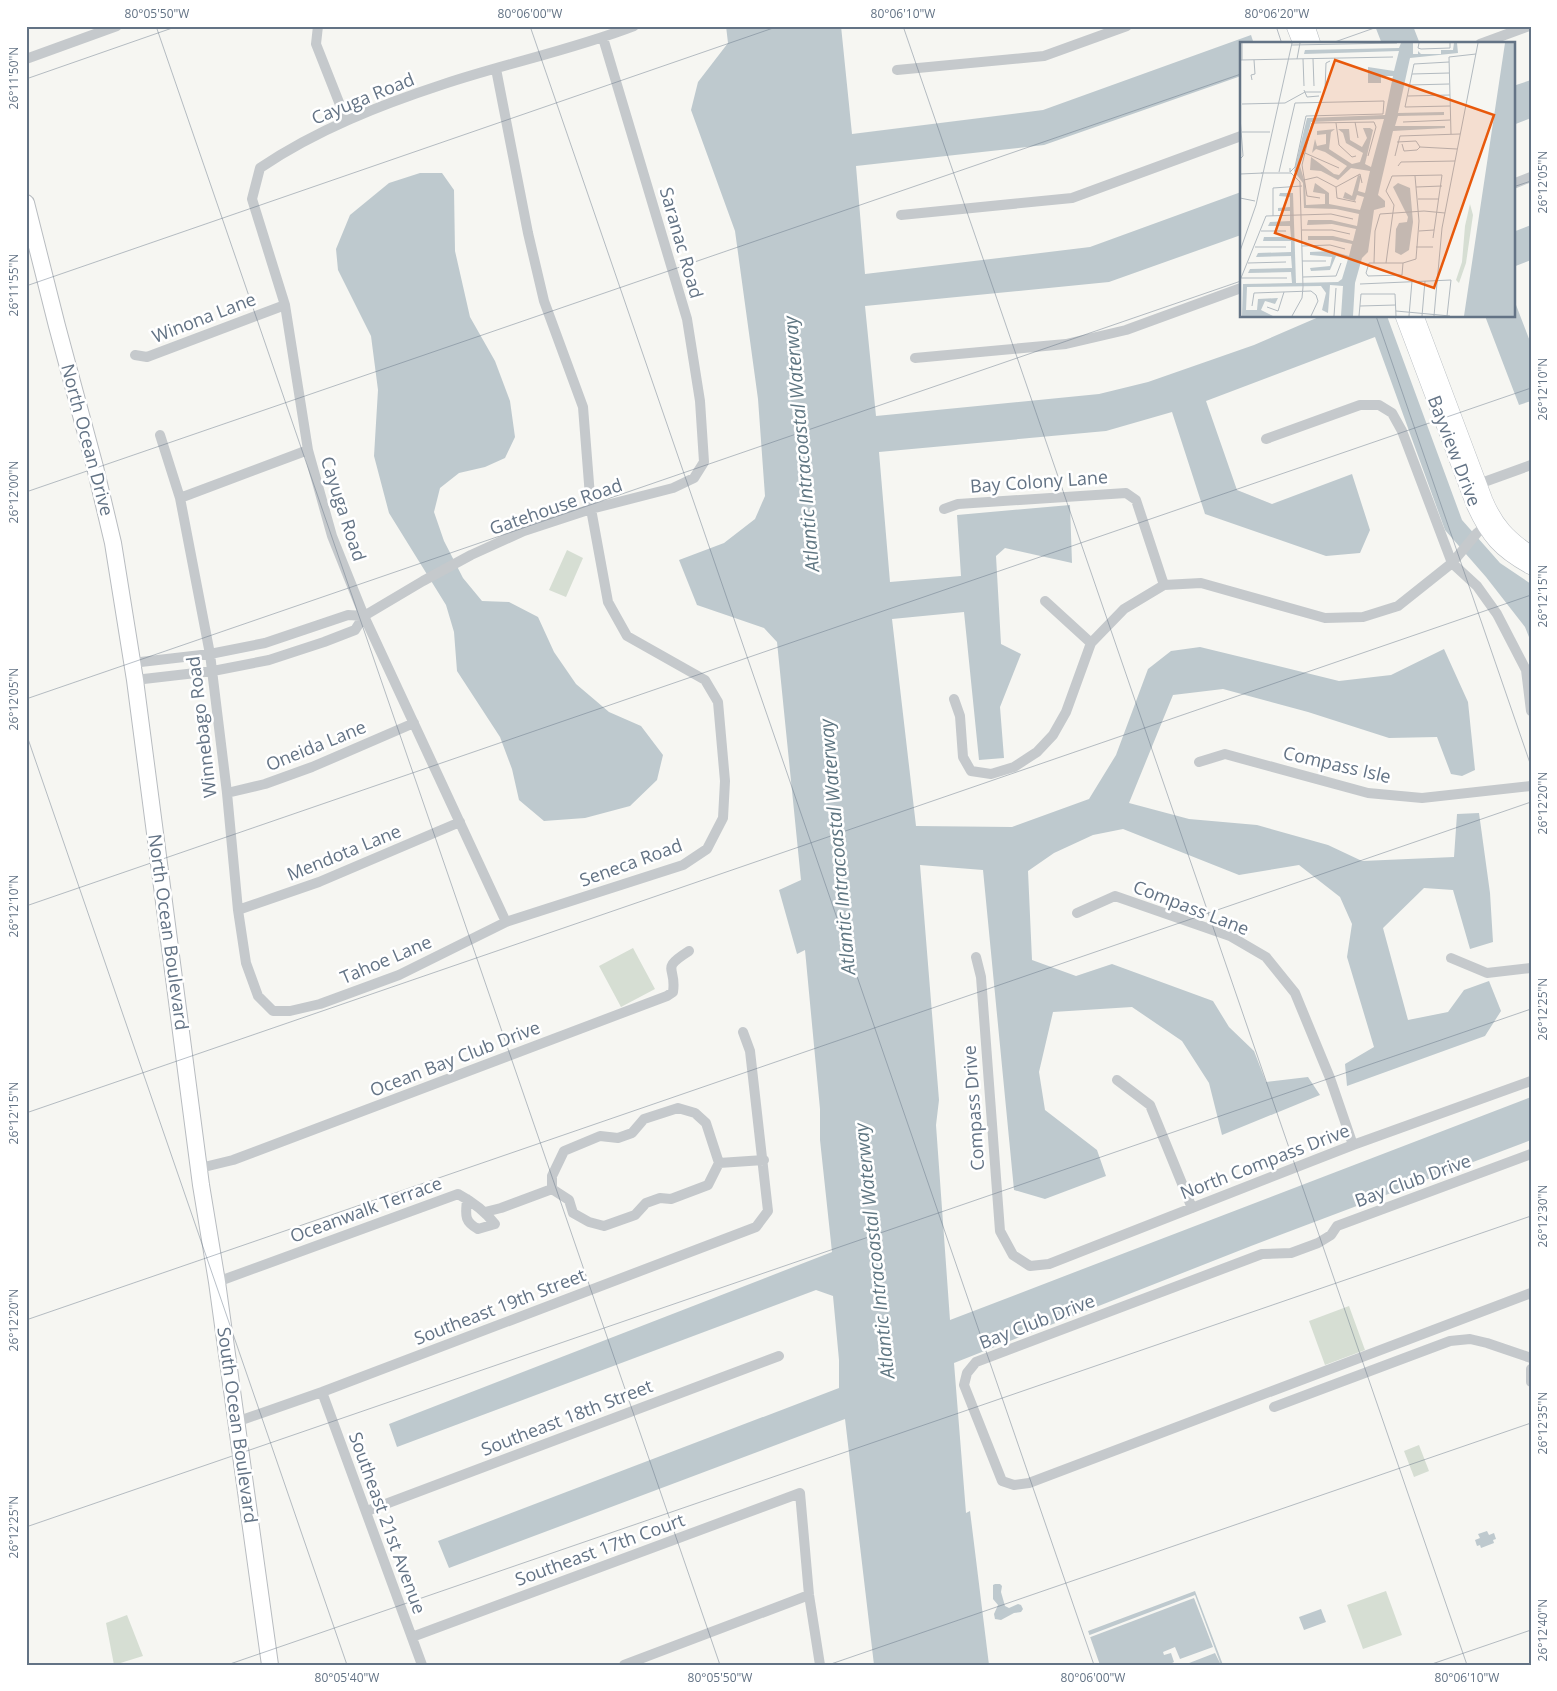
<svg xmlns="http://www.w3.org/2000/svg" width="1557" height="1691" font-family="'Open Sans',sans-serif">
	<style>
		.green { fill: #d6ded3 }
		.water { fill: #bec9ce }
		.pier { fill: #f6f6f2 }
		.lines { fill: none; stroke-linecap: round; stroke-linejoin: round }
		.secondary-casing { stroke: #b7bcc1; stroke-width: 16 }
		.primary-casing { stroke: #b8bcc0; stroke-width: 18 }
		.street { stroke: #c5c9cc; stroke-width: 10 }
		.secondary { stroke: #fff; stroke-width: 15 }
		.primary { stroke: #fff; stroke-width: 16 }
		.ticks { fill: none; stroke: #637385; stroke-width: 1; stroke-opacity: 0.45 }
		.labels { text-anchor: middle; stroke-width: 5; stroke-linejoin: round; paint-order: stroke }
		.street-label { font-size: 18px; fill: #637385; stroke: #fff }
		.water-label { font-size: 19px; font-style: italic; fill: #5f7682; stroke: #fff }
		.inset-road { fill: none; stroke: #b2bac0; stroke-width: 1 }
		.view { fill: #e8590c; fill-opacity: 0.15; stroke: #e8590c; stroke-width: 2.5 }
		.inset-edge { fill: none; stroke: #637385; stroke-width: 2.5 }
		.neatline { fill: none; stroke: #637385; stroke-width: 2 }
		.ticks-label { font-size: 12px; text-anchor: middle; fill: #637385 }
	</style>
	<rect width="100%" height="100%" fill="#f6f6f2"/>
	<!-- green -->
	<path class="green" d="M567,550L583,558L566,597L549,590Z
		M633,948L655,989L621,1007L599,966Z
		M1349,1306L1365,1350L1325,1365L1309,1321Z
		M1419,1445L1429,1471L1414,1477L1404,1451Z
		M1386,1591L1402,1635L1363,1649L1347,1605Z
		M127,1615L143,1656L114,1665L106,1623Z"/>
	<!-- water -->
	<path class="water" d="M726,26H841L852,134L1043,110L1251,35L1254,44H1241V76L1044,145L856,166L865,274L1090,247L1241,192V235L1109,282L865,306L876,416L1099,394L1148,382L1254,345L1321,316H1387L1462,520L1500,563L1531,584V642L1525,627L1486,577L1445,530L1375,337L1206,401L1237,490L1272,504L1352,474L1370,530L1360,553L1326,556L1205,514L1172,412L1106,431L879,452L890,582L961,576L957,515L1070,505L1072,563L1005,548L996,556L1001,644L1021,654L1000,707L1004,758L979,760L964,612L892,619L916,826L1012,827L1089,799L1116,755L1148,669L1171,651L1200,647L1339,681L1391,675L1444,649L1468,702L1475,770L1462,776L1451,774L1437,737L1389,738L1308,712L1223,689L1173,695L1129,803L1189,819L1257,825L1328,845L1362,861L1454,857L1457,814L1479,813L1490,893L1493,942L1470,949L1453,890L1424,888L1383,928L1408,1020L1448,1012L1464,990L1489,981L1501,1011L1485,1036L1347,1086L1345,1064L1374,1047L1347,957L1352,924L1340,897L1299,865L1239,875L1123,829L1093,835L1054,853L1028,871L1032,960L1076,976L1112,964L1213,1001L1229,1027L1254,1051L1266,1082L1308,1077L1320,1095L1222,1135L1209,1083L1182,1041L1132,1007L1053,1012L1039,1072L1045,1110L1097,1150L1106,1176L1045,1199L1014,1190L983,870L920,865L939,1100L936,1125L950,1320L1531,1097V1140L1251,1246L954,1363L966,1513L970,1511L989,1665H874L845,1419L449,1568L438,1541L839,1388V1360L833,1296L816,1290L397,1447L389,1424L832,1252L820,1140V1109L805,950L797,954L779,890L801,880L777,642L764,628L697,605L679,560L724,543L755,519L765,496L758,399L735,231L691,110L698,82L728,43Z
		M1375,26H1413L1420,44H1382Z
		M1531,80V118L1513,125V86Z
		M420,173H442L454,190L455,251L470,317L495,361L510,401L515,437L505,458L485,467L459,473L440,488L434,512L444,541L463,578L482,601L509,602L538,617L554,652L576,684L609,712L641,726L663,755L657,780L630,806L585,818L544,821L519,800L512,769L500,737L457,671L454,632L446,605L389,513L374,456L378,390L371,336L338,270L336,249L350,215L389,183Z
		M1531,225V260L1513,267V232Z
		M1513,297L1531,344V401L1519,405L1485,316H1513Z
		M1487,1531L1489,1535L1494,1533L1496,1539L1493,1540L1494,1543L1481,1548L1480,1545L1477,1546L1475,1540L1480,1538L1478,1534Z
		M995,1584H1000L1002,1586L1001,1592L1005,1606L1009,1608L1018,1604L1021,1605L1023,1609L1021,1612L1014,1613L1001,1620L995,1619L994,1614L998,1605L993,1599V1585Z
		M1195,1591L1223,1665H1100L1088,1631Z
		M1321,1609L1326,1622L1304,1630L1299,1617Z"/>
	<!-- pier -->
	<path class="pier" d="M1195,1595L1221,1665L1215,1653L1184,1665H1168L1174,1662L1171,1653L1164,1655L1163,1652L1175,1647L1180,1659L1213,1647L1194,1598L1088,1638L1087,1636Z"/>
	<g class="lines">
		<!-- secondary casing -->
		<g class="secondary-casing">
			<path id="secondary" d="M1294,26L1301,44
				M1307,26L1313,44
				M1403,316L1474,505C1488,536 1500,550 1531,567
				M1416,316L1485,500C1496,526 1508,538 1531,554"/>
		</g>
		<!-- primary casing -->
		<g class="primary-casing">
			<path id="primary" d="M26,203L57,326L95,467L113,543L135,680L201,1185L217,1282L270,1665"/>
		</g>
		<!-- street -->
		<path class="street" d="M318,26L316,44L346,120
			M1480,44L1529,26
			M26,59L117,26
			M897,70L1044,56L1127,26
			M1513,184L1531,177
			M901,215L1072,198L1241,136
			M135,355L147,357L285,305
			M915,358L1066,344L1126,330L1241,288
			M160,435L180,498L210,654L227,793L238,910L246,963L258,996L273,1011H290L320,1004L399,975L506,922L683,865L707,849L723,818L725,781L718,702L705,680L627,636L608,602L591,509L583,407L544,301L528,233L496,69
			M1266,439L1360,405H1379L1392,413L1402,431L1452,563L1477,586L1497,614L1526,670L1531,711
			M1473,486L1531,465
			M180,498L308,450
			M944,509L958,504L1126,493L1136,500L1164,585
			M1045,601L1091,643
			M132,663L210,654L265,643L348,615L364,616
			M135,680L213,671L269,660L324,642L355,630L364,616L423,581L471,555L524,531L591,509L673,488L694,478L704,462L700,401L687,319L603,38
			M954,699L960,716L963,757L971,771L991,774L1014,767L1037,752L1053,735L1066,712L1091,643L1124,609L1164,585L1201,583L1325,618L1363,617L1398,606L1452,563L1477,533L1489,523
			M1199,762L1225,754L1368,793L1422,798L1531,786
			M227,793L265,784L312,767L414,723
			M238,910L319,882L460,822
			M1077,913L1115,896L1230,936L1266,957L1295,993L1330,1078L1353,1145
			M506,922L364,616L332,536L308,450L285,305L252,199L260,168C316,130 380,105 444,84C507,63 572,50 634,26
			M976,957L981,977L1000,1231L1013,1255L1030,1266L1049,1264L1353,1145L1531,1081
			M1451,958L1487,973L1531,968
			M1117,1080L1150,1105L1192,1208
			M1531,1154L1337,1226L1331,1235L1318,1243L1291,1253L1262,1254L976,1362L967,1373L964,1385L1002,1481L1014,1485L1029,1483L1531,1293
			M200,1168L233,1160L667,996L673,992C677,966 659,970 689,951
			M552,1189L569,1200L573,1213L589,1222L604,1226L635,1215L646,1203L660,1198L671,1199L708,1185L719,1163L764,1160
			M552,1189V1176L564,1151L600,1136L618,1138L632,1133L644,1119L678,1108L695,1113L706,1123L719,1163
			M485,1212L501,1208L552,1189
			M217,1282L458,1194C473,1202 484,1210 495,1224L478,1229C463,1221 466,1214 467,1199
			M1531,1369V1382
			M322,1392L422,1665
			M1274,1407L1450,1341L1470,1339L1487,1343L1531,1358
			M236,1422L322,1392L756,1227L768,1211L750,1051L743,1032
			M367,1511L779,1356
			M412,1637L800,1493L809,1595L820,1665
			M624,1665L809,1595"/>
		<!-- secondary -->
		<use href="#secondary" class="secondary"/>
		<!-- primary -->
		<use href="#primary" class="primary"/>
	</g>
	<!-- ticks -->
	<path class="ticks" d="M156,26L720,1665M530,26L1094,1665M903,26L1467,1665M1276,26L1282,44M1329,44L1380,26M26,79L178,26M1513,187L1531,181M26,286L779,26M1376,316L1531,766M26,492L1241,74M26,699L1241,281M26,733L347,1665M26,906L1531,388M26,1113L1531,595M26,1320L1531,802M26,1527L1531,1009M227,1665L1531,1216M828,1665L1531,1423M1429,1665L1531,1630"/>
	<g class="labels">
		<!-- street labels -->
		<g class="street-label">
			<text transform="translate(363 99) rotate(-22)" y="6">Cayuga Road</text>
			<text transform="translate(681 243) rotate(74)" y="6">Saranac Road</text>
			<text transform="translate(204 318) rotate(-21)" y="6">Winona Lane</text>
			<text transform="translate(87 440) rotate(75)" y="6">North Ocean Drive</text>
			<text transform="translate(1454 451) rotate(69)" y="6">Bayview Drive</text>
			<text transform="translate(1039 482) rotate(-4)" y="6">Bay Colony Lane</text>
			<text transform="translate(556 507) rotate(-19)" y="6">Gatehouse Road</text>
			<text transform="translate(343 509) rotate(72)" y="6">Cayuga Road</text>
			<text transform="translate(202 727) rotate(-97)" y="6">Winnebago Road</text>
			<text transform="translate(316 746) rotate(-22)" y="6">Oneida Lane</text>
			<text transform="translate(1337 765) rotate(13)" y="6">Compass Isle</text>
			<text transform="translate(344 853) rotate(-22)" y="6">Mendota Lane</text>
			<text transform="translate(631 863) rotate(-20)" y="6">Seneca Road</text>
			<text transform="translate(1191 908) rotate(21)" y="6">Compass Lane</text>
			<text transform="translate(168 932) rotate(82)" y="6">North Ocean Boulevard</text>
			<text transform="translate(386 960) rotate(-23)" y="6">Tahoe Lane</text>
			<text transform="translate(455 1059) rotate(-21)" y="6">Ocean Bay Club Drive</text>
			<text transform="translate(974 1108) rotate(-94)" y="6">Compass Drive</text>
			<text transform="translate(1265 1162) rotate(-21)" y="6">North Compass Drive</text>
			<text transform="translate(1413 1181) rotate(-20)" y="6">Bay Club Drive</text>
			<text transform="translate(366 1210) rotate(-20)" y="6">Oceanwalk Terrace</text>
			<text transform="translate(500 1307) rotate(-21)" y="6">Southeast 19th Street</text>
			<text transform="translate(1037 1322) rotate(-21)" y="6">Bay Club Drive</text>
			<text transform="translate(567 1418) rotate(-21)" y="6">Southeast 18th Street</text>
			<text transform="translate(237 1425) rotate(82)" y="6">South Ocean Boulevard</text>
			<text transform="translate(387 1523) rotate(70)" y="6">Southeast 21st Avenue</text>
			<text transform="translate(600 1550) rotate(-20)" y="6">Southeast 17th Court</text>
		</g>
		<!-- water labels -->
		<g class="water-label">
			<text transform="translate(801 444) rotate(-95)" y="7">Atlantic Intracoastal Waterway</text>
			<text transform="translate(837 847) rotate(-95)" y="7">Atlantic Intracoastal Waterway</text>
			<text transform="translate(874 1251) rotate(-96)" y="7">Atlantic Intracoastal Waterway</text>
		</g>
	</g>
	<!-- overview -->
	<g transform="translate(1240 42)">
		<rect width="275" height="275" fill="#f6f6f2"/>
		<path d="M230,162L233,173L226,221L219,241L216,238L222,220L225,184Z" fill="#d6ded3"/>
		<path d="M161,1H173V12H178V9L181,12H201V8H213L214,1H217L218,11L170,16L158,71L204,70V73L158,74L155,84H205V86L153,89L138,153L145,159V165L134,168L128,210L122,216L115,241L113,274H101L103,244L90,243L88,271L82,268L86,251L81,244L7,245L6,268H17L18,257L38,256L35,262L25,259L21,268L33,274H2L3,242L52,241L51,230L8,231L10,227L52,226L51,214L16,215L18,211L51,210V199H23L24,195H51L50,184H28L30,180L50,179V169H38V166L50,165V155L39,154L40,151H53L56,241L98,240L102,237L108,217L96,214L90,228L71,229L70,226L90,224L92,215L70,213V210L91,209L109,214L112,202L92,198H68V194H93L113,199L116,187L92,182L67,183L68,178H91L117,184L119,172L96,167L64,166L63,141L54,129L67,76L145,73L153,34H141V41H128V25L154,29L159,9L64,12L65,8L159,6ZM144,77L131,125L125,122L133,88L130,86H123L127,96L122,105L110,98L109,87H98L103,91L106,101L123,111L120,120L112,122L89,107L91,90L95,87L77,89V93L86,92V102L77,104L75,97L72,111L76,107L85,110L107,124L99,133L94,132L71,115L70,128L81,129L98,138L111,126L130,129L125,151L118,149L121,134L118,133L112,154L105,150L103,156L115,159L117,153L124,155L120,168L89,162V151L75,141L73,150L85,152V162L66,163L65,141L60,124L71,80ZM265,1H275V274H224ZM158,141L170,146L173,180L169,208L161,213L155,210L156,187L159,181L167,180L168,175L153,145Z" fill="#bec9ce" fill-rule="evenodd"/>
		<path class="inset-road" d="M2,1V18M179,1L178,6L181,7L210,6V1M52,3L157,1M57,17L60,1M63,17L64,44M73,17L74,44M0,18L153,15M209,20L174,22L165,65L210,64M172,32L209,31M12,38L11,33L15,32L14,18M170,43L209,42M64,48L67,55L79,54M85,48L86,21L90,19M168,54L210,53M2,62L45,61L65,50H81M0,75L3,114L0,117M115,80L118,96M163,80L210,78M96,81L99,103L112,115L116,114M2,90H30M211,92L209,15L236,12M157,100L176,99L180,105M162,102L164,109L177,108L180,105M180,105L217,107M65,111L99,126M155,114L160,94L220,92M158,124L161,120L215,119M39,130L55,61L144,59L143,72L66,74L55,125L50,130V126M21,131H51L60,140L63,245L62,256L52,274M0,132L23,131M64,138L77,135L96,145L120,132L122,141M96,145L97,156L116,160M176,145L202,144M0,156L15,159M80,156L67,154L62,123L72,81L134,80L136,85L128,114M178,157H199M33,174V146L62,144M62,188H92L110,192M21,189H46M179,189L194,188M62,204L90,203L105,207M15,205H46M176,205H193M0,209L16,163L52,1M62,219H86M8,221L46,220M134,221L135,189L140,172L184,169L205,171M146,221L154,163L146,149L152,134L202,133L193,196M163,221L162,233L128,234L126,231L129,221H163L176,217L179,179L175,134M63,235L96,234L101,221M47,236H1L26,174L91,172L113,177M120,242L211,238L207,274M12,264L14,251L71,249L76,253M120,264L156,263M27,265L38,269L44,250M156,269L210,274M71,274L78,259L76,253M94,274L96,246M119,274L121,252H155L156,274M169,274L172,239M182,274L185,239M194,274L202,186L238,1"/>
		<path class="view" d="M95,18L254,73L194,246L35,191Z"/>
		<rect width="275" height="275" class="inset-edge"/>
	</g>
	<!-- border -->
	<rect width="1557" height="1691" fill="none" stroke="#ffffff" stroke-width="55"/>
	<rect x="28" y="28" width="1502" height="1636" class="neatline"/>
	<g class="ticks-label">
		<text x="157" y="18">80°05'50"W</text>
		<text x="530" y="18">80°06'00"W</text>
		<text x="903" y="18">80°06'10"W</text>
		<text x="1277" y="18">80°06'20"W</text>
		<text transform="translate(14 78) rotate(-90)" y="4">26°11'50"N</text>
		<text transform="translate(1543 182) rotate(-90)" y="4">26°12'05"N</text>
		<text transform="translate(14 285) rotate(-90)" y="4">26°11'55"N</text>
		<text transform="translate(1543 389) rotate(-90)" y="4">26°12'10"N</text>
		<text transform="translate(14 492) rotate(-90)" y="4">26°12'00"N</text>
		<text transform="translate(1543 596) rotate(-90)" y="4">26°12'15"N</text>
		<text transform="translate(14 699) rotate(-90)" y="4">26°12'05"N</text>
		<text transform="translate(1543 803) rotate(-90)" y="4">26°12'20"N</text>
		<text transform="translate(14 906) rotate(-90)" y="4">26°12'10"N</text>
		<text transform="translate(1543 1009) rotate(-90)" y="4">26°12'25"N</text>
		<text transform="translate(14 1113) rotate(-90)" y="4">26°12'15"N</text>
		<text transform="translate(1543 1216) rotate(-90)" y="4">26°12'30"N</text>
		<text transform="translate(14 1320) rotate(-90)" y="4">26°12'20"N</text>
		<text transform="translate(1543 1423) rotate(-90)" y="4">26°12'35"N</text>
		<text transform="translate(14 1527) rotate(-90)" y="4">26°12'25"N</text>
		<text transform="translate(1543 1630) rotate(-90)" y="4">26°12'40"N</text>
		<text x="347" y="1682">80°05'40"W</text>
		<text x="720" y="1682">80°05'50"W</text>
		<text x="1093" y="1682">80°06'00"W</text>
		<text x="1467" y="1682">80°06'10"W</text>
	</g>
</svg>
